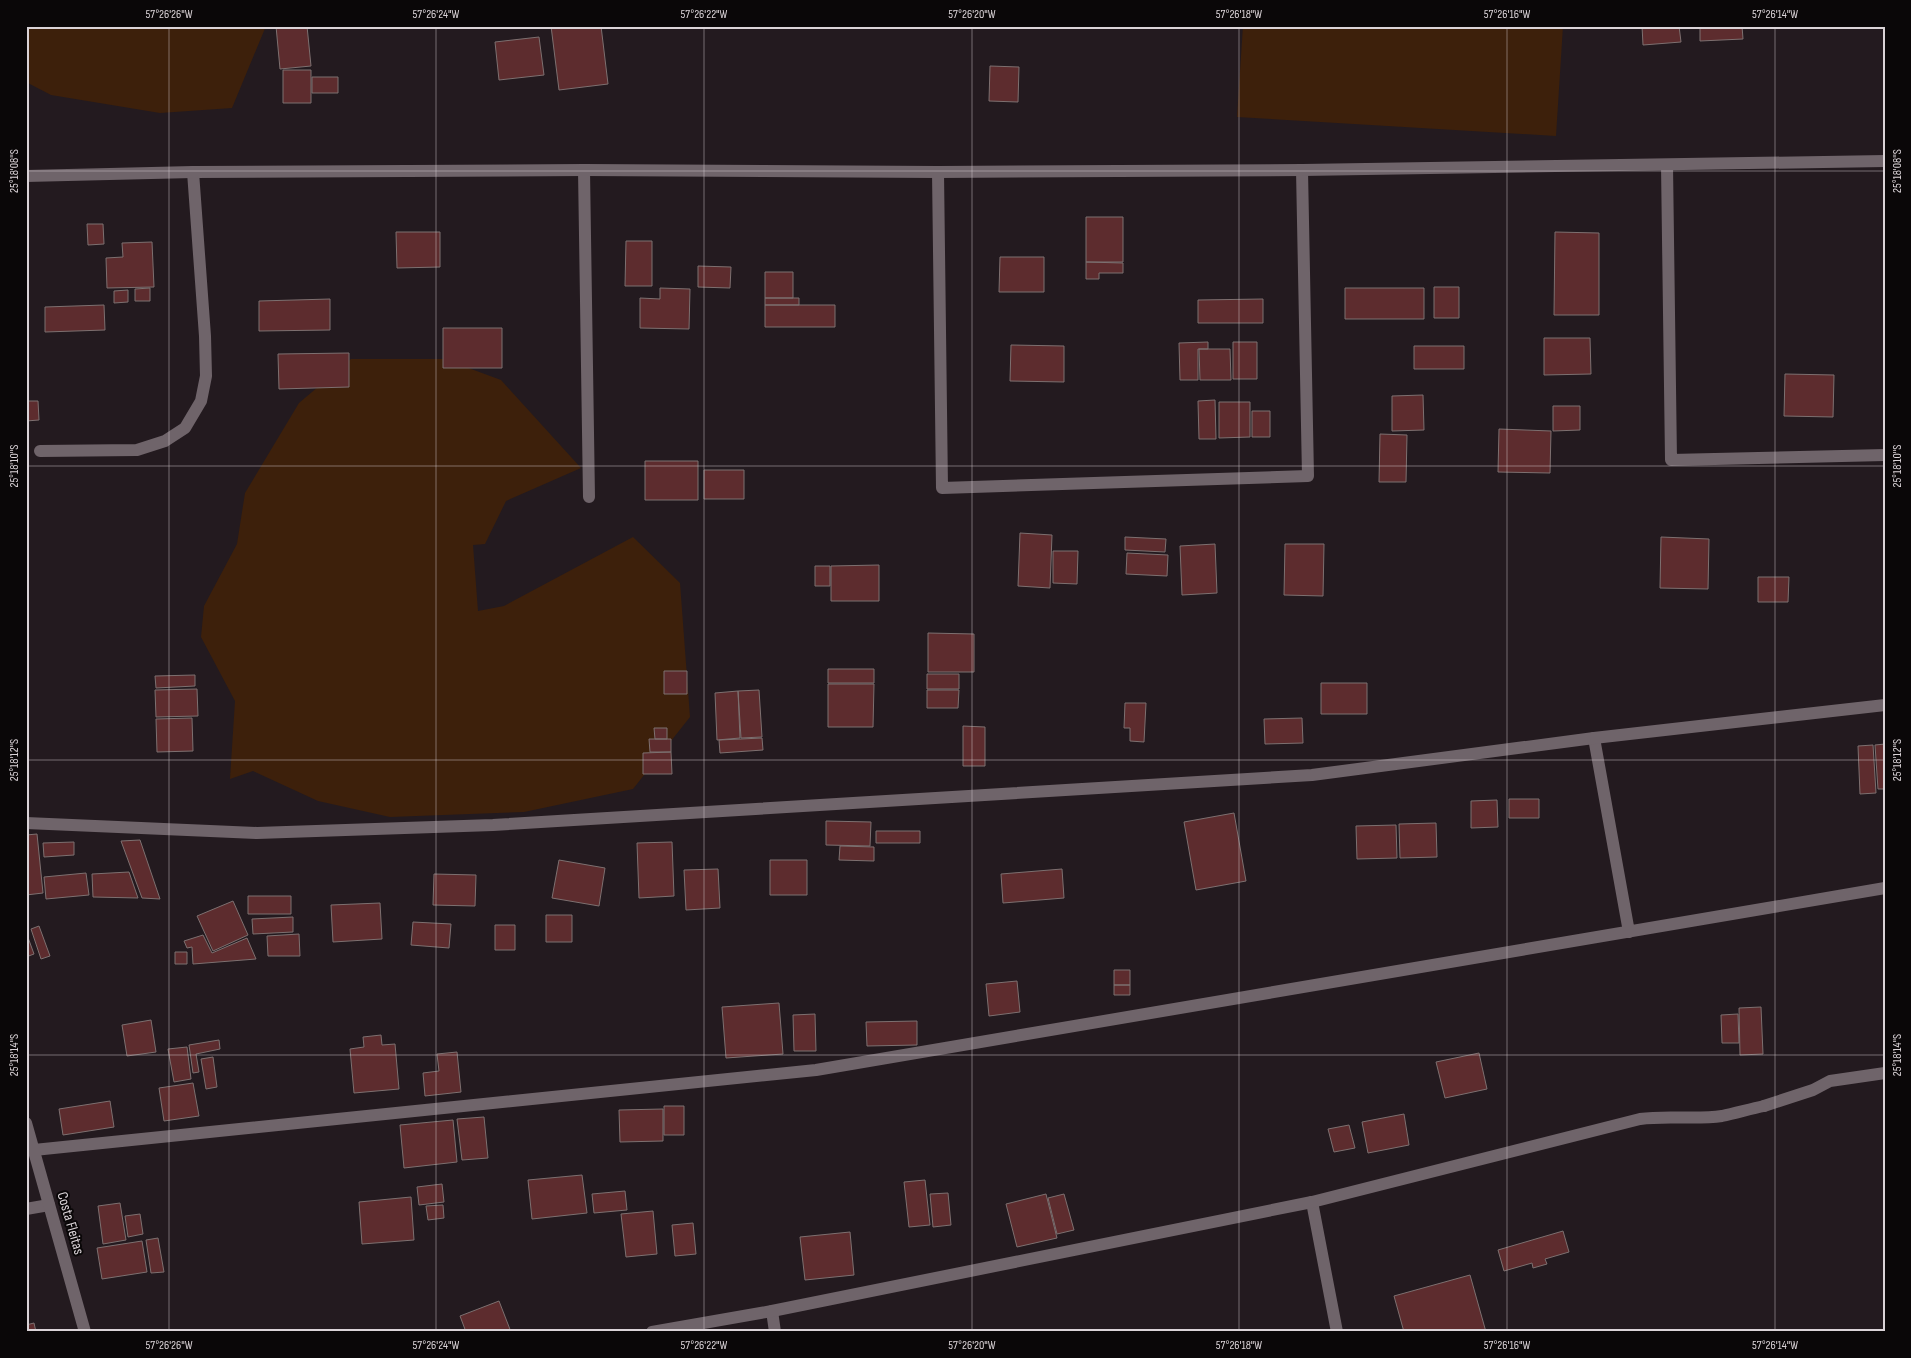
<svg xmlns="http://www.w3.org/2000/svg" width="1911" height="1358" font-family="'Sofia Sans Condensed',sans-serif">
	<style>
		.green { fill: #3d200b }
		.building { fill: #5d2c2e; stroke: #7d7070 }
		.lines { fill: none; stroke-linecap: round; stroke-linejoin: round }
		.lane { stroke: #6f646a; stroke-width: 12 }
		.street { stroke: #6f646a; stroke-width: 12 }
		.secondary { stroke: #6f646a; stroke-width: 12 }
		.ticks { fill: none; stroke: #dad3d7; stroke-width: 1; stroke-opacity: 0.45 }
		.labels { text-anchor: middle; stroke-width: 4; stroke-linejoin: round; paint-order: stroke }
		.street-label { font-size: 15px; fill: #dad3d7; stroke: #0a0708 }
		.neatline { fill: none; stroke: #dad3d7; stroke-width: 2 }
		.ticks-label { font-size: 12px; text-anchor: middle; fill: #dad3d7 }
	</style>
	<rect width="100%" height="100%" fill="#231a1f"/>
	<!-- green -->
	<path class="green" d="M26,26H266L232,108L160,113L51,95L26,82Z
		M1243,26H1563L1556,136L1237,117Z
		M351,359H444L501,380L581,468L506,501L485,544L473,545L478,611L504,606L633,537L680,583L690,717L633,789L524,812L390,817L318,801L253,771L230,779L235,701L201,637L204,606L237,544L245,493L299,403Z"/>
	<!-- building -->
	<path class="building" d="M276,26H307L311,66L280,69Z
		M551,26H601L608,84L559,90Z
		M1642,26H1679L1681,42L1643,45Z
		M1700,26H1742L1743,39L1700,41Z
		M539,37L544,75L499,80L495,42Z
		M990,66L1019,67L1018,102L989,101Z
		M283,70H311V103H283Z
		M312,77H338V93H312Z
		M1086,217H1123V262H1086Z
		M87,224H103L104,244L88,245Z
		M396,232H440V267L397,268Z
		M1555,232L1599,233V315H1554Z
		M626,241H652V286H625Z
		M152,242L154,287L107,288L106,258L123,257L122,243Z
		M1000,257H1044V292H999Z
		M1086,262L1123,263V273H1099V279H1086Z
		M698,266L731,267L730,288L698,287Z
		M765,272H793V298H765Z
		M1434,287H1459V318H1434Z
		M150,288V301H135V289Z
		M660,288L690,289L689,329L640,328V298L660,299Z
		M1345,288H1424V319H1345Z
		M128,290V302L114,303V291Z
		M765,298H799V305H765Z
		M330,299V330L259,331V301Z
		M1263,299V323H1198V300Z
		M104,305L105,330L45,332V307Z
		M765,305H835V327H765Z
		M443,328H502V368H443Z
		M1544,338H1590L1591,374L1544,375Z
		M1208,342V349H1198V380H1180L1179,343Z
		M1233,342H1257V379H1233Z
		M1011,345L1064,346V382L1010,381Z
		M1414,346H1464V369H1414Z
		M1199,349H1230L1231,380H1200Z
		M349,353V387L279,389L278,354Z
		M1785,374L1834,375L1833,417L1784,416Z
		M1423,395L1424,430L1392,431V396Z
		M1215,400L1216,439H1199L1198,401Z
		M26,401H38L39,420L26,421Z
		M1219,402H1250V437L1219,438Z
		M1553,406H1580V430L1553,431Z
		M1252,411H1270V437H1252Z
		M1499,429L1551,431L1550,473L1498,472Z
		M1380,434L1407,435L1406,482H1379Z
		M645,461H698V500H645Z
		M704,470H744V499H704Z
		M1020,533L1052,535L1050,588L1018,586Z
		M1125,537L1166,539L1165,552L1125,550Z
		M1661,537L1709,539L1708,589L1660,588Z
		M1215,544L1217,593L1182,595L1180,546Z
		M1285,544H1324L1323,596L1284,595Z
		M1053,551H1078L1077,584L1053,583Z
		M1127,553L1168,555L1167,576L1126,574Z
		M879,565V601H831V566Z
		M815,566H830V586H815Z
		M1758,577H1789L1788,602H1758Z
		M928,633L974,634V672H928Z
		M828,669H874V683H828Z
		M664,671H687V694H664Z
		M927,674H959V689H927Z
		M195,675V686L156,688L155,676Z
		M1321,683H1367V714H1321Z
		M828,684H874L873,727H828Z
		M197,689L198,716L156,717L155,690Z
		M759,690L762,737L741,738L738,691Z
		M927,690H959L958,708H927Z
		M738,691L740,738L717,740L715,693Z
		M1125,703H1146L1144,742L1130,741V728H1124Z
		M192,718L193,751L157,752L156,719Z
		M1302,718L1303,743L1265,744L1264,719Z
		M963,726L985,727V766H963Z
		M654,728H667V739H655Z
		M762,738L763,750L720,753L719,740Z
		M649,739H671V752H650Z
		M1885,744V789H1878L1875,745Z
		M1873,745L1876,793L1860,794L1858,746Z
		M671,752L672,774H643V753Z
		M1509,799H1539V818H1509Z
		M1497,800L1498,827L1471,828V801Z
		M1234,813L1246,881L1196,890L1184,822Z
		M826,821L871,822L870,846L826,845Z
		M1436,823L1437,857L1400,858L1399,824Z
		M1396,825L1397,858L1357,859L1356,826Z
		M876,831H920V843H876Z
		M37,834L43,893L26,895V835Z
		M140,840L160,899L142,898L121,841Z
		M74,842V855L44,857L43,843Z
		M672,842L674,896L639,898L637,843Z
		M840,846L874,847V861L839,860Z
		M559,860L605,868L599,906L552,898Z
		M770,860H807V895H770Z
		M718,869L720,908L686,910L684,870Z
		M1062,869L1064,898L1003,903L1001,874Z
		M129,872L138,898L93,897L92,874Z
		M86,873L89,895L46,899L44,877Z
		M434,874L476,875L475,906L433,905Z
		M248,896H291V914H248Z
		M233,901L248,935L213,951L197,916Z
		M380,903L382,939L333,942L331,905Z
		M546,915H572V942H546Z
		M293,917V932L253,934L252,919Z
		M413,922L451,924L449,948L411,945Z
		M495,925H515V950H495Z
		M39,926L50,956L41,959L31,929Z
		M26,932L34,954L26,957Z
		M299,934L300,956H268L267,936Z
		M203,935L212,953L247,938L256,959L193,964L192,947L187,948L184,941Z
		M175,952H187V964H175Z
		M1114,970H1130V985H1114Z
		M1017,981L1020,1012L989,1016L986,984Z
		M1114,985H1130V995H1114Z
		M779,1003L783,1054L726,1058L722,1007Z
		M1761,1007L1763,1054L1740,1055L1739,1008Z
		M815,1014L816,1051H794L793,1015Z
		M1738,1014L1739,1043H1722L1721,1015Z
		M151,1020L156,1052L127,1056L122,1025Z
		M917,1021V1045L867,1046L866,1022Z
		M381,1035L382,1045L395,1044L399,1089L354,1093L350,1049L364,1047L363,1037Z
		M219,1040L220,1049L196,1054L199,1072L193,1073L189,1045Z
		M187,1047L191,1079L174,1082L168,1049Z
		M457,1052L461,1092L425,1096L423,1073L439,1071L437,1054Z
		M1479,1053L1487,1089L1445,1098L1436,1062Z
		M213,1057L217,1087L206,1089L201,1059Z
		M193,1083L199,1116L164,1121L159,1088Z
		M110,1101L114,1127L63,1135L59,1109Z
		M664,1106H684V1135H664Z
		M663,1109V1141L620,1142L619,1110Z
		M1404,1114L1409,1145L1368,1153L1362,1122Z
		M484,1117L488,1158L462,1160L457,1119Z
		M453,1120L457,1162L404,1168L400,1125Z
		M1349,1125L1355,1148L1334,1152L1328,1129Z
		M582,1175L587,1213L532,1219L528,1180Z
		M925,1180L930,1225L909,1227L904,1182Z
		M442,1184L444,1202L419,1205L417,1187Z
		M625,1191L627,1210L594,1213L592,1194Z
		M948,1193L951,1225L933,1227L930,1194Z
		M1046,1194L1057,1238L1017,1247L1006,1204Z
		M1064,1194L1074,1230L1057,1234L1048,1198Z
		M411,1197L414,1240L362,1244L359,1202Z
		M120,1203L126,1240L103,1244L98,1206Z
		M443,1205L444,1218L428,1220L426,1206Z
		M653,1211L657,1254L626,1257L621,1214Z
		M140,1214L143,1234L128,1237L125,1216Z
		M693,1223L696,1254L675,1256L672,1225Z
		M1563,1231L1569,1252L1545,1259L1547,1264L1533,1268L1532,1263L1504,1271L1498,1250Z
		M850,1232L854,1275L805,1280L800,1237Z
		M158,1238L164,1272L151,1273L146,1240Z
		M142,1241L147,1272L102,1279L97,1248Z
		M1470,1275L1486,1332H1404L1394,1296Z
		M499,1301L511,1332H466L460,1316Z
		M34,1323L36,1332H26V1325Z"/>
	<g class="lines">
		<!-- lane -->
		<path class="lane" d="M1667,165L1671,460L1885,455
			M584,170L589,497
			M938,172L942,488L1308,476L1302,170
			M40,451L137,450L165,441L185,428L201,401L206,376L205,336L193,172
			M1594,738L1629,932
			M1764,1106L1813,1090L1830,1081L1885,1073
			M34,1150L816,1070L1885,888
			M1312,1202L1337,1332
			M26,1209L49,1205
			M772,1311L775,1332"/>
		<!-- street -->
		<path class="street" d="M26,176L193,172L584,170L938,172L1302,170L1885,161
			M26,823L257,833L493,825L1312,775L1594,738L1885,705
			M652,1332L772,1311L1312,1202L1640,1119C1667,1115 1695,1120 1722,1116C1736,1113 1750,1109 1764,1106"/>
		<!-- secondary -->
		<path class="secondary" d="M26,1123L85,1332"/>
	</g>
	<!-- ticks -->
	<path class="ticks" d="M169,26V1332M436,26V1332M704,26V1332M972,26V1332M1239,26V1332M1507,26V1332M1775,26V1332M26,171H1885M26,466H1885M26,760H1885M26,1055H1885"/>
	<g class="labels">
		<!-- street labels -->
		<g class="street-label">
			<text transform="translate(71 1223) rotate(74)" y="5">Costa Fleitas</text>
		</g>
	</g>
	<!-- border -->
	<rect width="1911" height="1358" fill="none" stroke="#0a0708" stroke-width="55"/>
	<rect x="28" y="28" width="1856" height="1302" class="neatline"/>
	<g class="ticks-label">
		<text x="169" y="18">57°26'26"W</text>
		<text x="436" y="18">57°26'24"W</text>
		<text x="704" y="18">57°26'22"W</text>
		<text x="972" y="18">57°26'20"W</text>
		<text x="1239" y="18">57°26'18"W</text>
		<text x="1507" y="18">57°26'16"W</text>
		<text x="1775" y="18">57°26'14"W</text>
		<text transform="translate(14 171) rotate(-90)" y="4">25°18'08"S</text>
		<text transform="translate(1897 171) rotate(-90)" y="4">25°18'08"S</text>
		<text transform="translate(14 466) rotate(-90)" y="4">25°18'10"S</text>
		<text transform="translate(1897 466) rotate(-90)" y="4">25°18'10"S</text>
		<text transform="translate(14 760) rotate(-90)" y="4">25°18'12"S</text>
		<text transform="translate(1897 760) rotate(-90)" y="4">25°18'12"S</text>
		<text transform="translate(14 1055) rotate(-90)" y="4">25°18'14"S</text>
		<text transform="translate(1897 1055) rotate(-90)" y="4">25°18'14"S</text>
		<text x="169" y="1349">57°26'26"W</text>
		<text x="436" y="1349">57°26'24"W</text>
		<text x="704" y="1349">57°26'22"W</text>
		<text x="972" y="1349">57°26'20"W</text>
		<text x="1239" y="1349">57°26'18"W</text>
		<text x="1507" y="1349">57°26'16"W</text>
		<text x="1775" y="1349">57°26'14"W</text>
	</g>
</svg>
